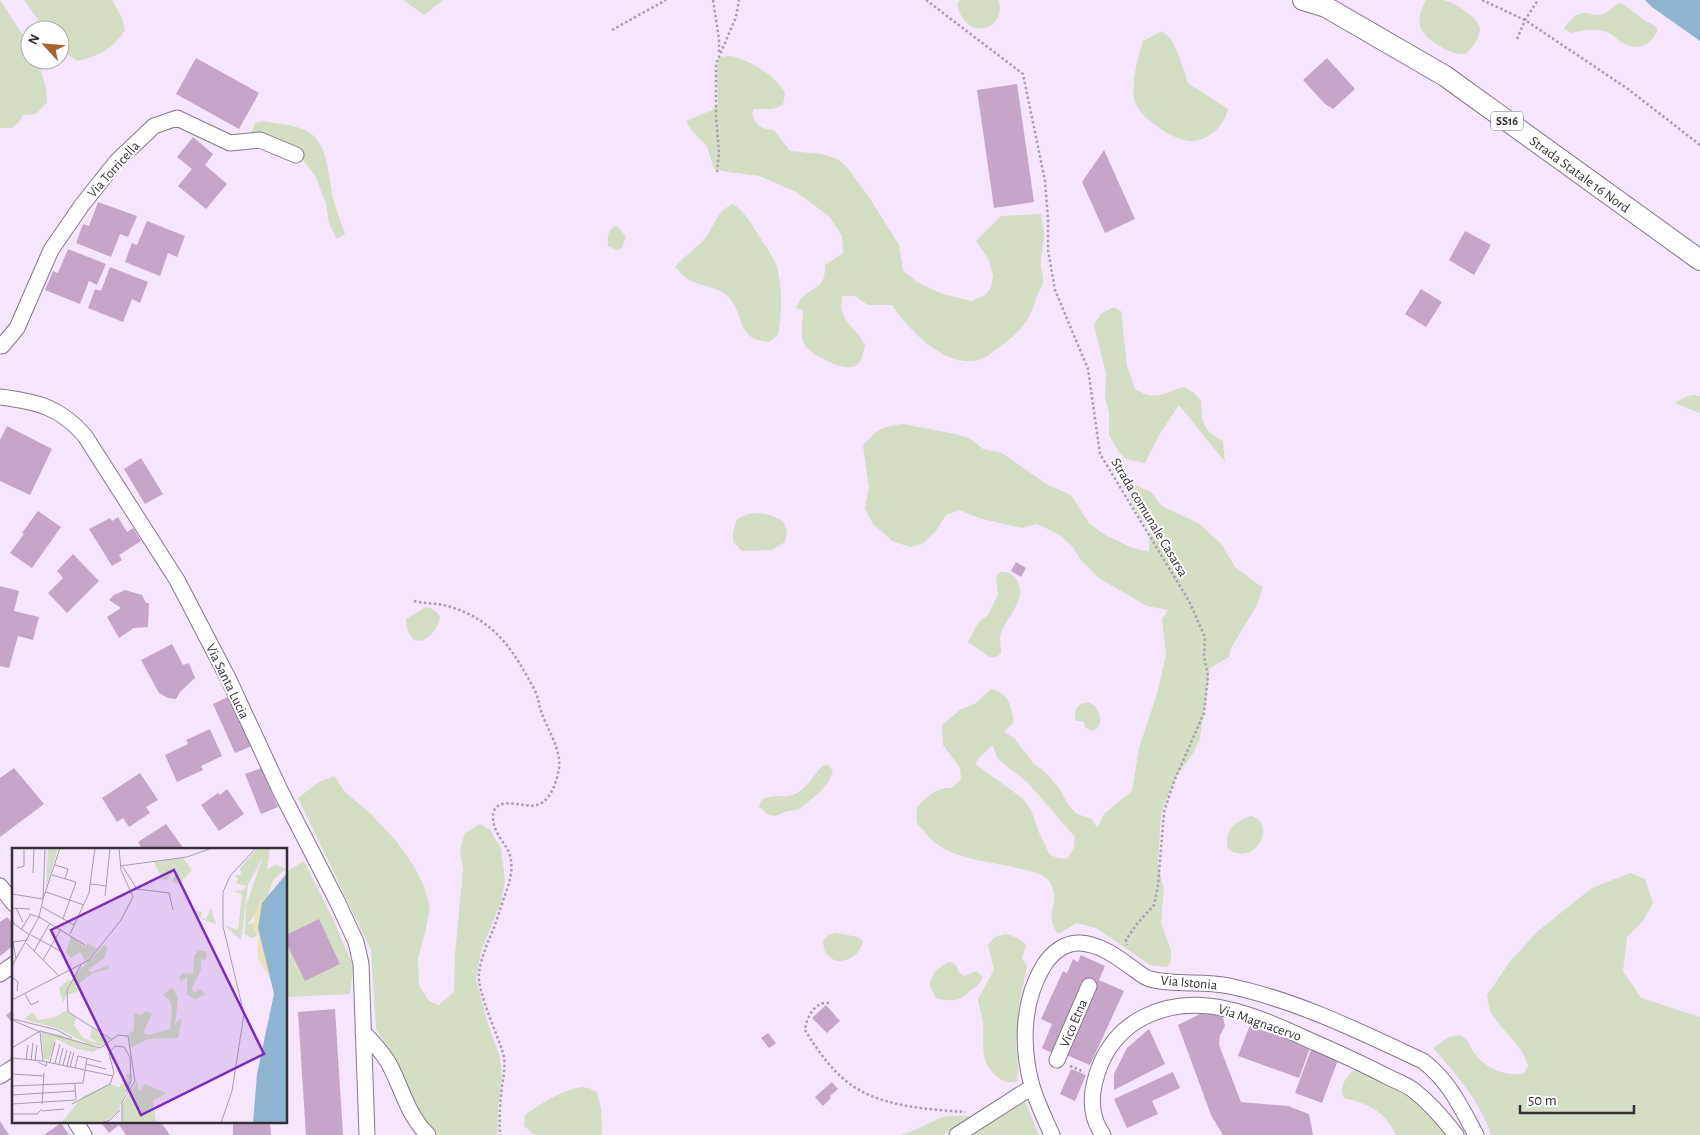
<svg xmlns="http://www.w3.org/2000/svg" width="1700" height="1135" font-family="'Alegreya Sans',sans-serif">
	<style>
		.green { fill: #d3dec5; fill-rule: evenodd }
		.water { fill: #8db4d0 }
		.building { fill: #c6a6c8 }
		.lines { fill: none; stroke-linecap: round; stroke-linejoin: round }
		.minor-casing { stroke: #85778b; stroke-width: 17 }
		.major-casing { stroke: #85778b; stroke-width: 22 }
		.path { stroke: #aa9fb0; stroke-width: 2.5; stroke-dasharray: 2.5 2.5; stroke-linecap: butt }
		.minor { stroke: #fff; stroke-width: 15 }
		.major { stroke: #fff; stroke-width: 20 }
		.labels { text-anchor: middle; stroke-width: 4; stroke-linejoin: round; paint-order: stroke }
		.shield { fill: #fff; stroke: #716d73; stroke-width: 1 }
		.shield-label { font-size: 12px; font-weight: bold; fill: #342e37 }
		.street-label { font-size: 14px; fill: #342e37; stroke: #fff }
		.inset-road { fill: none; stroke: #a89cae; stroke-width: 1 }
		.view { fill: #7b2cbf; fill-opacity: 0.15; stroke: #7b2cbf; stroke-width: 2.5 }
		.inset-edge { fill: none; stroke: #342e37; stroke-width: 2.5 }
	</style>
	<rect width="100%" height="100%" fill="#f5e6fd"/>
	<!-- green -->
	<path class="green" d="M0,0L30,46V60H38L46,89L47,102L36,114L23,115L19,122L12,128H0Z
		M24,0H112L122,18L125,30C114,48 99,56 78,61L60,50V30H45Z
		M403,0H443L424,15Z
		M960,0H998C1009,26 968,46 957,5Z
		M1426,0C1431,0 1437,0 1442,0C1452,1 1481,18 1480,30C1479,39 1472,48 1466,54C1456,55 1448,51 1440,46C1418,34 1414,22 1426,0Z
		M1620,3C1628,6 1633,12 1640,17C1646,22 1653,23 1658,29C1653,44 1638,52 1623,43C1617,40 1613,34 1607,32C1594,28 1584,30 1571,33L1564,29C1568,21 1577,12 1586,13C1592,14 1597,16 1603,14C1609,12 1613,6 1620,3Z
		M1162,31L1171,39L1178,53L1188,83L1228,109C1224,126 1209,141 1190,141C1173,140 1140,118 1135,102C1130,86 1138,57 1143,41Z
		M731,56C753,62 771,73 785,92L783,105L772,109H754L752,114C756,126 762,129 774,130L790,151L822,154L837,159L845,165L869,197L899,245L903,270L917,282L929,288L943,294L971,301L984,296L991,288L993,276L989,260L976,241L1001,216L1041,214C1042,222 1044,230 1044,237C1043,247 1040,258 1041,268C1042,273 1044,276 1043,282C1042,287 1039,291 1037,296C1031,317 1024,328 1006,342C996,349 986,360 973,361C941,364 908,329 892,305H868L855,296H842C838,324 855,324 865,345C863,353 862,364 852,367C841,370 809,354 804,344C800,334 803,321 803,310L796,308C806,282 826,296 825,265L843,253L842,236L829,216L796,192L760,176L728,172L714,169L707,146L692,131L686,121L712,110L718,103L717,68L719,57Z
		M262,121C277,124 293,124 307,131C329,143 328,177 333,198C336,210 341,222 345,234L337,239L329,223L326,204L315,175L301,158L251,134L255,123Z
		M733,204C744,211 750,222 757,233C763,242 770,252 775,262C783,279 782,317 778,335L769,342C736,339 746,320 731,300C721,287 706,287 693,282C686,279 680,272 675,267C683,258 692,251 701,243C714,230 715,211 733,204Z
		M615,226L618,227L626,237L622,248L617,250L608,246C607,239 608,229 615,226Z
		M1114,307L1121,311L1127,366L1135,389C1157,402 1162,393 1184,387L1194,393L1201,401C1202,422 1202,430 1223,441L1225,462L1179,405L1159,435L1145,463L1126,459L1118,451L1109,435V413L1105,397L1106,374L1094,325L1101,314Z
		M1693,395L1700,396V413L1675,403L1685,397Z
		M903,424L955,434L969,438L983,449L1002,453L1048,485L1071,495L1089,523L1105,535L1135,549L1149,551L1150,531L1136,511L1128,494L1129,482L1151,492L1162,506L1200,524L1222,545L1235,567L1259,585L1263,586L1257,605L1231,648L1229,657L1210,668L1200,738L1193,754L1176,776L1161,814L1158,864L1164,889L1161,923L1171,950V961L1167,967L1150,965L1096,928L1077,923L1058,934C1042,914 1063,900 1049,881C1043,873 1030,871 1021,869C989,860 945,861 924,831C922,829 918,825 917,822C916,818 917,811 917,807C927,796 937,787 952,788L961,779L960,768L943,745L942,725L960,710L976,703L991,689C1009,692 1011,707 1014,722L1004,732L1014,738L1034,764L1045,772L1058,787L1069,806L1077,814L1092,819L1097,828L1104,814L1132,791L1139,748L1157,694L1166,655L1162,619L1168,610L1147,606L1099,578L1081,560L1072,546L1061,536L1052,531L1037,524L1022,528L1004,524L979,518L959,510L946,515L936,531L922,544L910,547L892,541L873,524L865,509L869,487L863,446C877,429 881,427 903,424ZM993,745L997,758L1028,783L1075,837L1074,848L1067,859L1058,858L1050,855L1040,835L1031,810L1022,798L975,764L980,757Z
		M757,513L770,515L783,521L787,532L785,542L772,550L742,551L733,542V532L737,519L748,514Z
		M1000,572C1007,572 1013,573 1017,580C1028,599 1007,616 1001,633C999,639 1001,647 1001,653L997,657H990L968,642L978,623L989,614L998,594L996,577Z
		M426,607C434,609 437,611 440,618C433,644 407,652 406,619Z
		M1088,702L1095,706C1101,714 1104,726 1092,731L1086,728L1083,721H1077L1075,719L1076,709L1081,704Z
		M828,765L833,770L829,781L819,793L798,810L787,811L776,816L769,815L759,807C761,791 782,799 793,795C806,790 813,776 822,766Z
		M334,776L345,792L372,815L397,842L415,868L424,886L430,908L426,929L418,958L419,986L429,1001L439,1005L454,992L455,954L463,870L460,850L465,833L480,824L490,830L501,848L505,880L501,902L481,951L476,980L488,1024L500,1058L502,1076L498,1107L497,1135H437L423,1122L397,1064L376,1029L371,950L298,798L319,782Z
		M1251,816C1279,825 1254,868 1228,849C1224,830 1234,822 1251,816Z
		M304,861L333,919L353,966L350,994L286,997V872Z
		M1630,873L1645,879L1653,903L1643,921L1627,937L1623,971L1641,998L1700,1017V1135H1491C1480,1101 1456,1074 1433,1048L1449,1037L1460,1035C1470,1040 1468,1045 1474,1053C1486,1069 1504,1076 1523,1074L1528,1066C1522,1044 1504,1033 1492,1014C1489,1009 1488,1001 1487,995L1511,960L1538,931L1592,888Z
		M836,933L858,937L863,941C859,964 824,971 823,941L828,935Z
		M1005,934C1013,936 1021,938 1026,946L1022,958L1027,966L1019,1005L1016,1043L1018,1070L1017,1081C1002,1087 986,1069 984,1055C982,1044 984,1033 983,1023C982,1015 979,1007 978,999L994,970L988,945L995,937Z
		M948,962C955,963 957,965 958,971L964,976L976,971L983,977C981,982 977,986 973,989C961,1000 952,1003 936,998L929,984L935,971Z
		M1354,1070C1372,1074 1412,1095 1425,1107C1433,1115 1440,1126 1446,1135H1396C1385,1111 1369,1104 1344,1098C1339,1087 1345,1078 1354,1070Z
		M581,1087L589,1088L597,1092L601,1108L602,1135H537L532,1133L524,1126L525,1115C542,1103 560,1091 581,1087Z
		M1025,1101L1039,1135H968L1000,1118Z
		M947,1116H973L943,1135H900C918,1131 929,1121 947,1116Z"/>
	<!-- water -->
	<path class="water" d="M1645,0H1700V41L1652,7Z"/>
	<!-- building -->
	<path class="building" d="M196,58L259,93L239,129L176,94Z
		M1327,58L1355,89L1333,109L1325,104L1303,80Z
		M1017,84L1034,202L994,208L977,90Z
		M193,137L213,154L205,165L227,184L206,209L178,186L192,169L177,157Z
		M1104,150L1135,219L1105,233L1082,182Z
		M98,202L137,216L128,237L120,234L111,257L76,243L83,224L89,226Z
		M147,221L185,236L177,257L168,253L160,276L125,262L132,243L137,245Z
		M1465,231L1491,245L1474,275L1449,260Z
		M68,249L106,264L97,285L89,281L80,304L45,290L53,271L58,273Z
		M110,267L148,282L140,303L132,299L123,322L88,308L95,289L101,291Z
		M1421,289L1442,302L1426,327L1405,314Z
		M7,426L52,449L30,495L0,481V440Z
		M141,458L163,494L145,504L124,469Z
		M38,511L61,527L32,568L10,553L24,534L22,533Z
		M118,517L127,532L133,528L141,541L119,555L122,560L112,566L89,529L110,518L112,521Z
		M73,554L99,581L67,613L48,593L63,578L57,571Z
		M1016,562L1026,568L1021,577L1011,571Z
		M0,586L19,591L14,611L39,617L33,640L18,636L9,668L0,666Z
		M125,590L142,595L146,603H149L148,627L134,628L119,638L107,617L121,608L109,600L114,595Z
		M172,644L183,665L189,663L195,678L180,692L176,699L168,698L159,693L141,660Z
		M230,696L252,746L235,753L213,704Z
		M210,729L222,756L201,766L203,770L177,782L165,755L188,744L186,740Z
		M14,768L44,804L0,837V778Z
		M261,768L278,807L261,814L245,774Z
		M140,773L158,800L146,807L150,813L129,827L123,818L117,822L102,798Z
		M227,789L244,814L219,831L201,805L218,793L220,795Z
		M166,824L184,849H142L138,842Z
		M7,917L14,925V945L0,956V922Z
		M319,919L340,964L305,981L286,942V935Z
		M1081,955L1105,966L1099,980L1124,991L1090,1065L1064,1054L1095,984L1085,980L1052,1053L1042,1048L1052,1024L1041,1019L1063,971L1067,973L1073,959L1078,962Z
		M826,1005L840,1021L827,1033L812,1018Z
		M14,1009V1025L6,1015Z
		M335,1009L343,1135H306L298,1012Z
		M1206,1011L1207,1015L1214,1012L1222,1013L1225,1026L1220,1035L1219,1045L1241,1102L1288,1106L1309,1114L1313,1135H1223L1211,1115L1178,1025Z
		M1250,1025L1310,1048L1299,1078L1238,1056Z
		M1149,1029L1165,1064L1114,1090V1074L1127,1048Z
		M768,1033L776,1043L769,1048L761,1038Z
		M1312,1047L1339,1057L1322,1103L1295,1093Z
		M1071,1069L1086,1075L1075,1101L1060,1094Z
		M1173,1072L1180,1088L1152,1101L1158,1114L1127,1128L1114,1099Z
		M832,1082L838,1089L830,1096L831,1098L823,1106L815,1097Z
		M0,1121L9,1135H0Z
		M100,1121H160L170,1135H126L119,1125L109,1133Z
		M233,1121H270L271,1135H233Z
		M61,1123L69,1135H44Z"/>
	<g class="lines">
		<!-- minor casing -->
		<g class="minor-casing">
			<path id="minor" d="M0,346H2L17,328L51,250L82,205L117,161L154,126L177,118L230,143L260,140L296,155
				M0,397C38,402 60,407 85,436L177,580L229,680L280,790L338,903L356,942L361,964L367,1135
				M0,886L14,904
				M0,974L14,964
				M363,1032C372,1041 381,1051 388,1062C402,1087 407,1115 428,1135
				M1057,1060L1089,986
				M0,1076L14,1067
				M75,1121L84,1135
				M957,1135L1032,1087
				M1052,1135C1045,1119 1037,1103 1032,1086C1021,1046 1022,1001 1044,965C1052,953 1065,942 1080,943C1099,944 1116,956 1131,967C1137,971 1143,977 1150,979C1176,986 1204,980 1229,986C1296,1000 1361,1032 1423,1061C1449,1081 1461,1107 1476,1135
				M1103,1135C1087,1113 1091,1087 1101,1063C1110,1043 1124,1027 1144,1017C1202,988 1262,1019 1316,1043C1341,1054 1365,1065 1388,1077C1396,1081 1405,1084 1412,1089C1429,1102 1443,1118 1456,1135"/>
		</g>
		<!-- major casing -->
		<g class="major-casing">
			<path id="major" d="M1303,0L1326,7L1445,76L1700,260"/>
		</g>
		<!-- path -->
		<path class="path" d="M713,0L719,39V53
			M926,0L1023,74L1045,181L1048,219V250L1055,290L1088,369L1100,454L1189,601L1205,637L1204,656L1208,676L1204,713L1175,779L1164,812L1158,885L1154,905L1136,925L1126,940L1127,945
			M1482,0L1525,20L1628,89L1700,145
			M612,30L666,0
			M1517,39L1525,20L1538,0
			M717,172L719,153L716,116V64L736,17L739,0
			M414,601C426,604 439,603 451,607C489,619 508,642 527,676C530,682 535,689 537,696C539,701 539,706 541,711C547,729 561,748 559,768C557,781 551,801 537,805C527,809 493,793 493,817C493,836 510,845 511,861C513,873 508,887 504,898C500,909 497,920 493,930C487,944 481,958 479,973C477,992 497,1033 503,1053C506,1064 504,1075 502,1086C500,1102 499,1119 500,1135
			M829,1003C815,1001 806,1018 805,1030C816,1048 829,1067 846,1081C878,1107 926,1109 965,1112
			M1070,1066L1084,1072"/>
		<!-- minor -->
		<use href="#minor" class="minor"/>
		<!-- major -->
		<use href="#major" class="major"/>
	</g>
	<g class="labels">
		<!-- shield labels -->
		<rect class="shield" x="1491" y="111.5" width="32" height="19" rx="4"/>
		<g class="shield-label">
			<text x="1507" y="125">SS16</text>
		</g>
		<!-- street labels -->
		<g class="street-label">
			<text transform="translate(113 169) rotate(-48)" y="5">Via Torricella</text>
			<text transform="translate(1580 174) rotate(36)" y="5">Strada Statale 16 Nord</text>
			<text transform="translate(1150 517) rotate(59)" y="5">Strada comunale Casarsa</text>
			<text transform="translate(228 681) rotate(64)" y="5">Via Santa Lucia</text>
			<text transform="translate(1189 982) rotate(5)" y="5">Via Istonia</text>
			<text transform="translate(1260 1022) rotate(19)" y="5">Via Magnacervo</text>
			<text transform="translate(1073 1023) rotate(-67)" y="5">Vico Etna</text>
		</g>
	</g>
	<!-- overview -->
	<g transform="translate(12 848)">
		<rect width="275" height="275" fill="#f5e6fd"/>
		<path d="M36,0L46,1L34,39ZM246,0L258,1L255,21L264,17L274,21L261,32L256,48L236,76L242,75L245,88L239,90L233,86L234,58L251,8L236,37L229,92L212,77L226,82L230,46L222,43L231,42L234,38L224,35L226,30L222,27H229L228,20ZM171,10L180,22L167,36L160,34L165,19L154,33L149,30L142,14ZM199,60L204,76L183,69L184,63L190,64L189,70L194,71ZM59,88L73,99L76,95L85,101L76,111L73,113L68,104L59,110L54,104ZM92,97L96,99L92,110L76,122L79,124L97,117V121L81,125L63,138L66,140L65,144L54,147L63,127ZM186,103H194L195,108L193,113L189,110V122L180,140L182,145L188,141L194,146L183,151L175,147V129L169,134L167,129L171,125L181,126L182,108ZM56,132L59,133L51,156L47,140ZM160,139L166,150L163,176L170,170L166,190L136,191L119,200L117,186L122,182V165L129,167L134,163L140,166L131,185L137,187L158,181L160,162L158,153L151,147ZM53,163L64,170L62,177L71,190L89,196L78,190L80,180L97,192L88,198L76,196L47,181L12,171L21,164L26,172L44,169ZM29,184L46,186L87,201L81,204L65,201L44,191L37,212L32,211ZM115,225L118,226V234L106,263L97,271L87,275H49L71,248L98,236L107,239L114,232ZM125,233L127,244L133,236L154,245L141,253L144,275H111L110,257Z" fill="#d3dec5"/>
		<path d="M255,49L250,55L246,80L259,127L257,129L246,111V87L242,83V69L248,54Z" fill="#ece3bd"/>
		<path d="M275,25V275H241L245,226L262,146L246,80L250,55Z" fill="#8db4d0"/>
		<path class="inset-road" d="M43,17L56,21L53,31M108,18L175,9L200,0M111,19L125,41L157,45L161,62M5,20L12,18V0M21,25L22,0M40,27L64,34L51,71M79,36L94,38M34,44L72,57M0,46L31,51L48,0M93,48L98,0M30,59L62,77M0,60L18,61M4,60L11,74M17,66L27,69L73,97M0,71L2,76L18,87M9,82L18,67M58,86L77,45L83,0M19,87L48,103M14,95L47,128M22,103L38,75M4,111L1,94L16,92M31,112L49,81M69,117L55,142L56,164L99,191M0,118L27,69L31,51L33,0M0,129L6,134L5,143M13,146L19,157L27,153M0,152L77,112L109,72L121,49L109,22L107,0M1,171L45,182L60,190M0,172L28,184L31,213M0,200L28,183L88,200L106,187L116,188L123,233L110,254V275M0,210L31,213M14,212L16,197M19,212L21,195M23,213L25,197M26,214L34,218L35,214L31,213M35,214L101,228M38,214L43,194M43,215L48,196M47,216L51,200M74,216L94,221M51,217L55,202M55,218L59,203M58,219L62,204M63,220L66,208L89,214M0,226L32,228M63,236L64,252M0,238L71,235L75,210M0,247L63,243M0,256L63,252M30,256L32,225M60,256L98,236L102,225L97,205L103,198L112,199L118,209L119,233L114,244M30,263L52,261M0,266H25L30,261M89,275L98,272L108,262M209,275L220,243L232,166L211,78V44L218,28L244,0"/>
		<path class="view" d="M162,22L252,206L129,267L39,82Z"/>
		<rect width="275" height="275" class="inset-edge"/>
	</g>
	<!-- north arrow -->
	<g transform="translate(45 45) rotate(296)"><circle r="24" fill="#ffffff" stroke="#aeabaf"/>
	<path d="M0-4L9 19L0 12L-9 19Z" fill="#a66232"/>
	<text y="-8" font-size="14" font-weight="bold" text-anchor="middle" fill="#342e37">N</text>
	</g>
	<!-- scale -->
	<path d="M1520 1105v8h114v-8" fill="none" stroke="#342e37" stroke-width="2.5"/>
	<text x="1528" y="1105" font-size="15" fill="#342e37" stroke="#ffffff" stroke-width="4" paint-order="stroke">50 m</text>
</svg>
